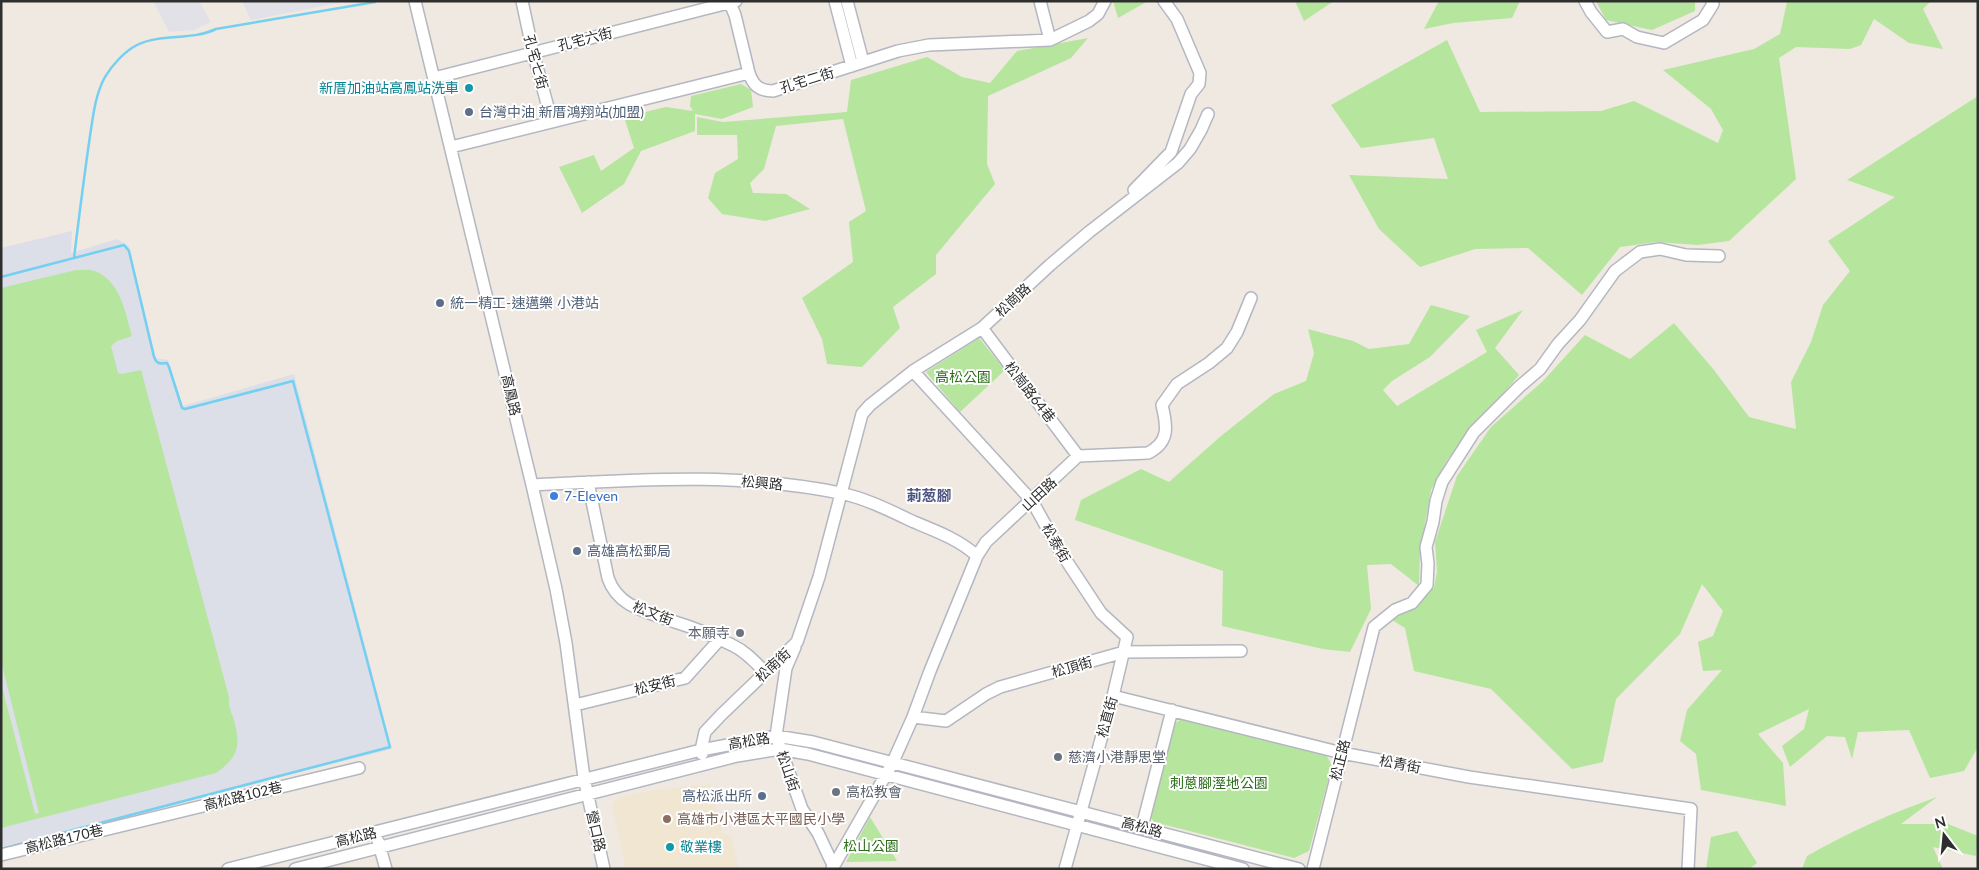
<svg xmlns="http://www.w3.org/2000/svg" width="1979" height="870" font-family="Lato,'Noto Sans TC',sans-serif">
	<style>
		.industrial { fill: #e3e1e8 }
		.education { fill: #f0e6d1 }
		.airport { fill: #dcdee8 }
		.green { fill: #b6e59e }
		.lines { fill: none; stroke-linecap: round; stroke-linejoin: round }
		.stream { stroke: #75cff0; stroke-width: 2.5 }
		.minor-casing { stroke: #b4b7c1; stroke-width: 14 }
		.minor { stroke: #fff; stroke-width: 11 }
		.culture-dot { fill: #0f9aa8; stroke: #fff; stroke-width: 2 }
		.service-dot { fill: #5c6f8a; stroke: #fff; stroke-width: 2 }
		.shop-dot { fill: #3f7fe0; stroke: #fff; stroke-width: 2 }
		.worship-dot { fill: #6b7280; stroke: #fff; stroke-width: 2 }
		.education-dot { fill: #8d6e63; stroke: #fff; stroke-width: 2 }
		.labels { text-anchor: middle; stroke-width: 4; stroke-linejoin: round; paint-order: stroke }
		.street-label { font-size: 14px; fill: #2e2e2e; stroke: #fff }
		.culture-label { font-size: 14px; fill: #0d838f; stroke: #fff; text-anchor: end }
		.service-label { font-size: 14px; fill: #4e5e75; stroke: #fff; text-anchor: start }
		.park-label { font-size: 14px; fill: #2c6e1b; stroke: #fff }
		.shop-label { font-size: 14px; fill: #366cbe; stroke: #fff; text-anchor: start }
		.worship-label { font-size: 14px; fill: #5b616d; stroke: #fff; text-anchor: start }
		.education-label { font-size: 14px; fill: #785e54; stroke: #fff; text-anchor: start }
		.neighbourhood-label { font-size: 15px; font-weight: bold; fill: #4d5680; stroke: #fff }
	</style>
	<rect width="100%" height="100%" fill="#efe9e1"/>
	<!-- industrial -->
	<path class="industrial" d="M153,1H199L211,22L194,30L169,32Z
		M242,1H349L251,20Z"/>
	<!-- education -->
	<path class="education" d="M710,784L723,834L731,836L739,869H626L612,804L620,797L656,790Z"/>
	<!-- airport -->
	<path class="airport" d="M72,231L71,253L117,239L129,246L156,358L168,360L183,406L294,374L392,749L1,847V248Z"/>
	<!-- green -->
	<path class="green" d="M1113,1H1148L1118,18Z
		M1295,1H1334L1304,21Z
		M1439,1H1520L1512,18L1453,23L1424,29Z
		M1596,1H1695V11L1652,30L1606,20Z
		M1777,1H1931L1923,9L1943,49L1909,43L1874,19L1861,45L1850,49L1796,47L1779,58L1796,179L1729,241L1698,245L1656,242L1620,247L1582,295L1528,248L1475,249L1420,267L1379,229L1349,175L1448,179L1434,138L1361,148L1331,105L1447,40L1480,112L1601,111L1634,101L1718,143L1723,130L1711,109L1663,70L1754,49L1780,34L1787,2Z
		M1088,38L1071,58L988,96L987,164L995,184L936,255V274L893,307L900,328L862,367L827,364L822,339L802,298L853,262L849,222L866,211L843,119L776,126L764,169L750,183L753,193L786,194L810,209L765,221L722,214L708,198L715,173L738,159L737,135H697V117L723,122L847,112L851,80L927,57L962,77L990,83L1017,51Z
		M741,84L751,90L753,107L722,119L695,114V131L641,151L624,184L582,213L559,167L594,155L601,171L634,148L624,117L666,107L693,111L690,106L691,96Z
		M1978,96V747L1964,771L1930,778L1909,730L1858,732L1852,759L1845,737L1827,736L1790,767L1782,746L1804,729L1809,709L1758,734L1783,763L1786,806L1701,790L1696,754L1680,741L1687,710L1722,670L1703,671L1698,642L1713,636L1723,611L1702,584L1680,634L1616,699L1603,762L1572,769L1491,689L1414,671L1405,628L1392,620L1419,604L1434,587L1437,572L1435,542L1457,476L1491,427L1543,381L1585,335L1630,359L1674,323L1714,370L1749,417L1796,429L1791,382L1811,342L1823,305L1850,271L1828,241L1895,197L1847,180Z
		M76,270C82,270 90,269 95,271C121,282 125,312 132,336L117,341L111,346L118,373L122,374L141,370L229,697C228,704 230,710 233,717C241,744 240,756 216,773L1,828V683L35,814L39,813L1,661V288Z
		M1431,305L1470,316L1430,357L1392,381L1383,390L1397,406L1487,352L1476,330L1523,310L1495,348L1519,375L1448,459L1431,490L1420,553L1419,586L1391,564L1367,565L1371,609L1350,652L1323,649L1222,626L1223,571L1075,520L1081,500L1141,469L1169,482L1221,436L1274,394L1306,381L1314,353L1308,329L1353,341L1369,349L1409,344Z
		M979,338L1005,370L960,412L926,372Z
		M1183,718L1327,756L1332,766L1309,851L1294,858L1154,822L1150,816L1174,724Z
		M1937,797L1901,824H1948L1978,836L1976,856L1933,847L1943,869H1802L1807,856C1849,832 1892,813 1937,797Z
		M870,817L897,861L846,862Z
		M1737,831L1757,863L1749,869H1706L1711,837Z"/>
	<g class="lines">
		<!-- stream -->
		<path class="stream" d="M74,258C79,217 84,177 90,136C93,117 95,95 105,77C112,65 125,51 137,45C162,33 191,41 216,29L375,2
			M1,277L124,245L129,251L154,357C157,364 159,364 167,363L169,367L182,408L185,409L293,381L390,747L1,849"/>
		<!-- minor casing -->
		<g class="minor-casing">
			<path id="minor" d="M415,1L532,485L556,589L566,643L584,778L604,869
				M522,1L533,52L552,122
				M729,1L735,15L749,73
				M835,1L852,66
				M847,1L863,62
				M1040,1L1050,40
				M1585,1L1591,12L1607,32L1623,29L1637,37L1664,43L1703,20L1713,4L1712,1
				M434,78L736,1
				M451,147L749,73C753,85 759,91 773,91L898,51L929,45L1050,40L1089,21L1098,14L1105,1
				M1134,190L1171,152L1191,94L1199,84L1200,73L1177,19L1164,1
				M982,328L1078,456
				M913,371L1032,501L1060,551L1101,613L1127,637L1113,696L1065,869
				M588,482L608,578C618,608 649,612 675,622C695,628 714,636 732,645C745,651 755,662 765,672
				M532,485C635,480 738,472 840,493C865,498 891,511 914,522C936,531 960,540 977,556
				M795,647L786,668L776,736L802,809L818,833L833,865
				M1113,696L1342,753L1469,777L1691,809L1688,869
				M575,705L685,678L720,639
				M913,717L946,721L986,694L1000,687L1124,652L1241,651
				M702,754L701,750L705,732L721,715L797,642L819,577L862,414L870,405L913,371L982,328L1050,265L1089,232L1178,163L1190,149L1201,130L1208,114
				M1142,827L1172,710
				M378,841L386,869
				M1,855L359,768
				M228,869L701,750L776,736L813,742L1299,869
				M295,869L737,756L780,749L808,754L1243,869
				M832,869L892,764L913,717L930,671L977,556L986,542L1078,456L1148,453C1170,442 1167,426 1162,405L1177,384L1209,363L1227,348L1237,332L1251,298
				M1313,869L1374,627L1395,610L1412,603L1427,585L1428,564L1426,547L1433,522L1436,501L1442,482L1474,432L1519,387L1540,369L1558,344L1580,320L1615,271L1640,252L1660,249L1686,255L1719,256"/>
		</g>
		<!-- minor -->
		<use href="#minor" class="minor"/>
	</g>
	<!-- markers -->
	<g class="culture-dot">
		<circle cx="469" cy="88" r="5"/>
		<circle cx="670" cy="847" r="5"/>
	</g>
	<g class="service-dot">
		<circle cx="469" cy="112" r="5"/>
		<circle cx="440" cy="303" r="5"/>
		<circle cx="577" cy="551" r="5"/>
		<circle cx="762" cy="796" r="5"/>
	</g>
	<circle class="shop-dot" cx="554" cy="496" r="5"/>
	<g class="worship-dot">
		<circle cx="740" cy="633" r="5"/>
		<circle cx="1058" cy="757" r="5"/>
		<circle cx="836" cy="792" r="5"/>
	</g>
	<circle class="education-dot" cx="667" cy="819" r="5"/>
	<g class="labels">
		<!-- street labels -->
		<g class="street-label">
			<text transform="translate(585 39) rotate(-14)" y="5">孔宅六街</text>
			<text transform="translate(536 62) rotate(75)" y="5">孔宅七街</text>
			<text transform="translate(807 80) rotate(-17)" y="5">孔宅二街</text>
			<text transform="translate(1013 300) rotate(-43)" y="5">松崗路</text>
			<text transform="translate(1030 392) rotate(52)" y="5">松崗路64巷</text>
			<text transform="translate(511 395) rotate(77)" y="5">高鳳路</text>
			<text transform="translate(762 483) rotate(5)" y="5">松興路</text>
			<text transform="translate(1039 494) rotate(-43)" y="5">山田路</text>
			<text transform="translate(1056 543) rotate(60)" y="5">松泰街</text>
			<text transform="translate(653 613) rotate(21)" y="5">松文街</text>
			<text transform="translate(773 665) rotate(-43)" y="5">松南街</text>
			<text transform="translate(1072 667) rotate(-16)" y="5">松頂街</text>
			<text transform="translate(655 685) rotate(-14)" y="5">松安街</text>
			<text transform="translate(1107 717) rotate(-75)" y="5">松直街</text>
			<text transform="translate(749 741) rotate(-9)" y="5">高松路</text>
			<text transform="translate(1340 760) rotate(-76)" y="5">松正路</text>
			<text transform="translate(1400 764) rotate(11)" y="5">松青街</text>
			<text transform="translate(788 771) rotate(71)" y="5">松山街</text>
			<text transform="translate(243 796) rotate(-14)" y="5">高松路102巷</text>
			<text transform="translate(1142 827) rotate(15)" y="5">高松路</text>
			<text transform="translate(596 831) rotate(77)" y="5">營口路</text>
			<text transform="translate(356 837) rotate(-14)" y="5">高松路</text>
			<text transform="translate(64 839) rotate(-14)" y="5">高松路170巷</text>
		</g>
		<!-- culture labels -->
		<g class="culture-label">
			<text x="459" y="93">新厝加油站高鳳站洗車</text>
			<text x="680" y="852" text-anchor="start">敬業樓</text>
		</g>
		<!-- service labels -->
		<g class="service-label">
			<text x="479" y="117">台灣中油 新厝鴻翔站(加盟)</text>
			<text x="450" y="308">統一精工-速邁樂 小港站</text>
			<text x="587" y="556">高雄高松郵局</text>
			<text x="752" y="801" text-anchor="end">高松派出所</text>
		</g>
		<!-- park labels -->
		<g class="park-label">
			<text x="963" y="382">高松公園</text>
			<text x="1219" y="788">刺蔥腳溼地公園</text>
			<text x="871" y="851">松山公園</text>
		</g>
		<!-- shop labels -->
		<g class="shop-label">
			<text x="564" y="501">7-Eleven</text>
		</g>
		<!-- worship labels -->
		<g class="worship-label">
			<text x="730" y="638" text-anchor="end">本願寺</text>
			<text x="1068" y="762">慈濟小港靜思堂</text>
			<text x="846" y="797">高松教會</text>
		</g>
		<!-- education labels -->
		<g class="education-label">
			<text x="677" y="824">高雄市小港區太平國民小學</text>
		</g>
		<!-- neighbourhood labels -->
		<g class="neighbourhood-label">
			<text x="929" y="501">莿葱腳</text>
		</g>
	</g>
	<!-- border -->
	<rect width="1979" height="870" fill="none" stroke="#2e2e2e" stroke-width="5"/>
	<!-- north arrow -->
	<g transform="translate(1944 835) rotate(344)" stroke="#ffffff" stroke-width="4" paint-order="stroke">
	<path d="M0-4L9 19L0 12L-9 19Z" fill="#2e2e2e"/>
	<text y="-8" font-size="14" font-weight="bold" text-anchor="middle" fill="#2e2e2e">N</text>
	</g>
</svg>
